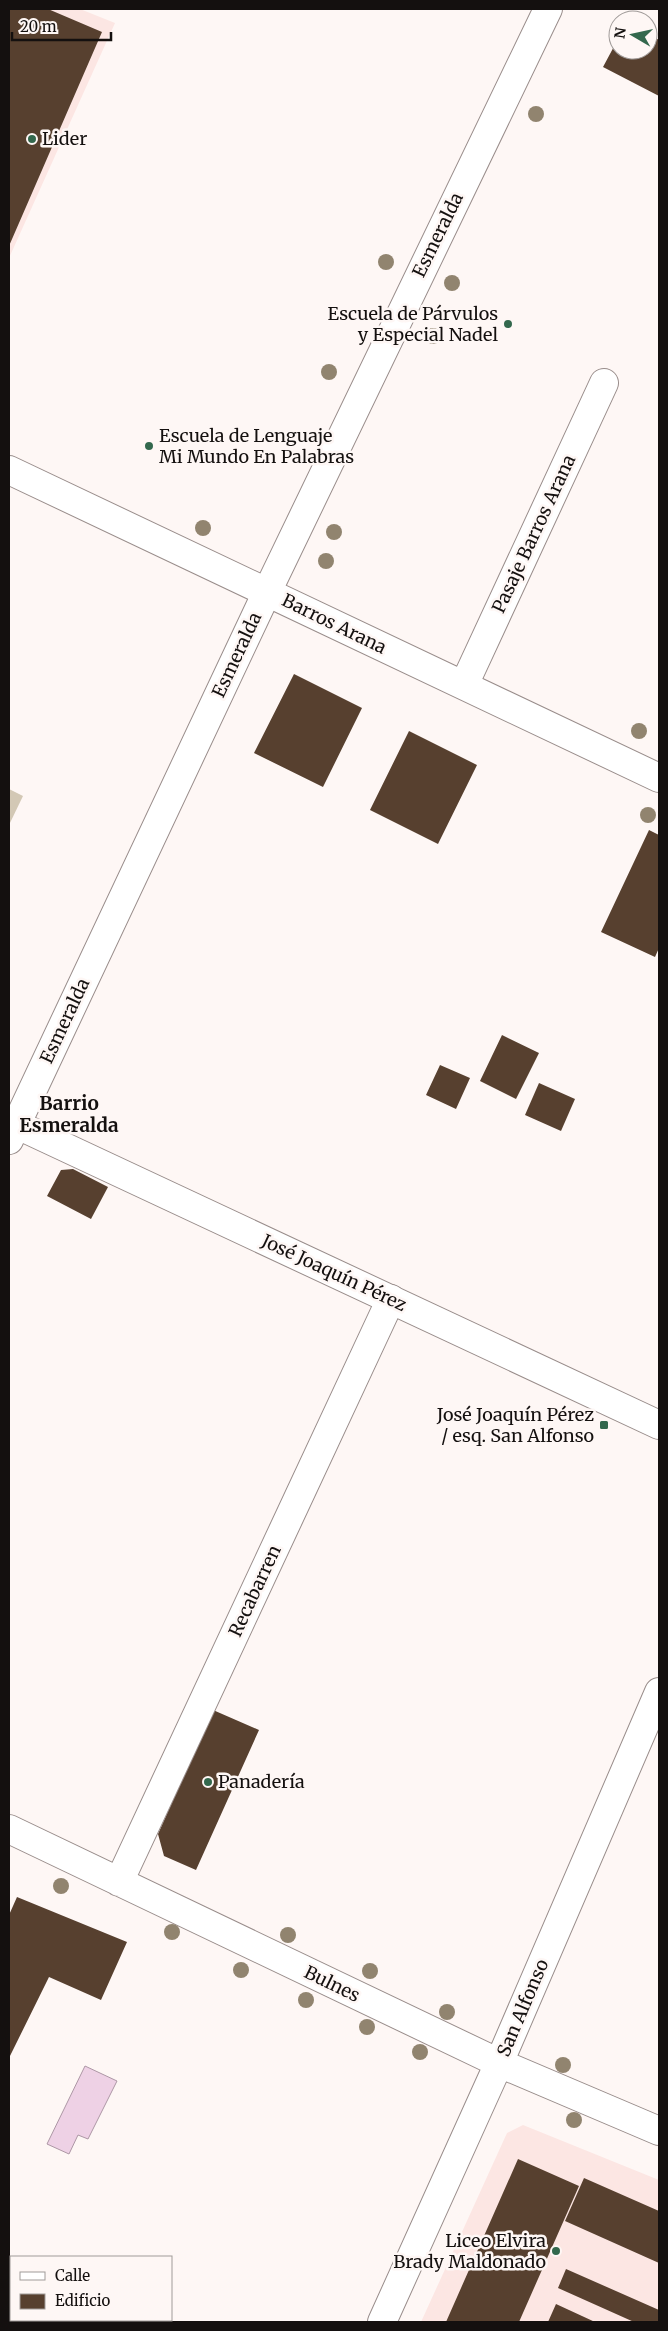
<svg xmlns="http://www.w3.org/2000/svg" width="668" height="2331" font-family="Merriweather,serif">
	<style>
		.built { fill: #fce6e3 }
		.green { fill: #d3c8b5 }
		.water { fill: #eed1e5; stroke: #ad97a5 }
		.building { fill: #57402f }
		.lines { fill: none; stroke-linecap: round; stroke-linejoin: round }
		.minor-casing { stroke: #998d8b; stroke-width: 30 }
		.major-casing { stroke: #998d8b; stroke-width: 30 }
		.minor { stroke: #fff; stroke-width: 28 }
		.major { stroke: #fff; stroke-width: 28 }
		.tree { fill: #91846f }
		.poi-dot { fill: #33684d; stroke: #fef7f5; stroke-width: 2 }
		.labels { text-anchor: middle; stroke-width: 5; stroke-linejoin: round; paint-order: stroke }
		.poi-label { font-size: 18px; fill: #14100f; stroke: #fef7f5; text-anchor: start }
		.street-label { font-size: 18px; fill: #14100f; stroke: #fef7f5 }
		.neighbourhood-label { font-size: 19px; font-weight: bold; fill: #14100f; stroke: #fef7f5 }
	</style>
	<rect width="100%" height="100%" fill="#fef7f5"/>
	<!-- built -->
	<path class="built" d="M9,9H80L115,23L9,258Z
		M523,2125L659,2180V2322H421L507,2133Z"/>
	<!-- green -->
	<path class="green" d="M9,789L23,796L9,825Z"/>
	<!-- water -->
	<path class="water" d="M85,2066L117,2081L88,2139L78,2135L69,2154L47,2144Z"/>
	<!-- building -->
	<path class="building" d="M9,9H48L102,32L9,246Z
		M648,34L659,40V96L603,67L618,39V50H648Z
		M294,674L362,708L323,787L254,753Z
		M409,731L477,765L438,844L370,810Z
		M649,830L659,835V948L655,957L601,932Z
		M502,1035L539,1053L516,1099L480,1081Z
		M440,1065L470,1078L456,1109L426,1095Z
		M539,1083L575,1099L561,1131L525,1115Z
		M73,1169L108,1187L91,1219L47,1196L61,1170Z
		M213,1710L259,1730L196,1870L164,1856L158,1834Z
		M17,1897L127,1942L101,2000L49,1977L9,2058V1915Z
		M518,2159L579,2186L519,2322H446Z
		M584,2178L659,2211V2263L565,2221Z
		M566,2269L659,2310V2322H634L558,2288Z
		M556,2304L595,2322H548Z"/>
	<g class="lines">
		<!-- minor casing -->
		<g class="minor-casing">
			<path id="minor" d="M464,685L604,383
				M9,1140L267,592L548,9
				M9,1829L499,2063L659,2131
				M119,1882L391,1299
				M27,2322L28,2320
				M382,2322L499,2063L659,1692"/>
		</g>
		<!-- major casing -->
		<g class="major-casing">
			<path id="major" d="M9,470L659,778
				M9,1121L659,1425"/>
		</g>
		<!-- minor -->
		<use href="#minor" class="minor"/>
		<!-- major -->
		<use href="#major" class="major"/>
	</g>
	<!-- trees -->
	<g class="tree">
		<circle cx="536" cy="114" r="8"/>
		<circle cx="386" cy="262" r="8"/>
		<circle cx="452" cy="283" r="8"/>
		<circle cx="433" cy="336" r="8"/>
		<circle cx="329" cy="372" r="8"/>
		<circle cx="203" cy="528" r="8"/>
		<circle cx="334" cy="532" r="8"/>
		<circle cx="326" cy="561" r="8"/>
		<circle cx="639" cy="731" r="8"/>
		<circle cx="648" cy="815" r="8"/>
		<circle cx="61" cy="1886" r="8"/>
		<circle cx="172" cy="1932" r="8"/>
		<circle cx="288" cy="1935" r="8"/>
		<circle cx="241" cy="1970" r="8"/>
		<circle cx="370" cy="1971" r="8"/>
		<circle cx="306" cy="2000" r="8"/>
		<circle cx="447" cy="2012" r="8"/>
		<circle cx="367" cy="2027" r="8"/>
		<circle cx="420" cy="2052" r="8"/>
		<circle cx="563" cy="2065" r="8"/>
		<circle cx="574" cy="2120" r="8"/>
	</g>
	<!-- markers -->
	<g class="poi-dot">
		<circle cx="32" cy="139" r="5"/>
		<circle cx="508" cy="324" r="5"/>
		<circle cx="149" cy="446" r="5"/>
		<rect x="599" y="1420" width="10" height="10" rx="2.5"/>
		<circle cx="208" cy="1782" r="5"/>
		<circle cx="556" cy="2251" r="5"/>
	</g>
	<g class="labels">
		<!-- poi labels -->
		<g class="poi-label">
			<text x="42" y="145">Lider</text>
			<text x="498" y="320" text-anchor="end">Escuela de Párvulos<tspan x="498" dy="21">y Especial Nadel</tspan></text>
			<text x="159" y="442">Escuela de Lenguaje<tspan x="159" dy="21">Mi Mundo En Palabras</tspan></text>
			<text x="594" y="1421" text-anchor="end">José Joaquín Pérez<tspan x="594" dy="21">/ esq. San Alfonso</tspan></text>
			<text x="218" y="1788">Panadería</text>
			<text x="546" y="2247" text-anchor="end">Liceo Elvira<tspan x="546" dy="21">Brady Maldonado</tspan></text>
		</g>
		<!-- street labels -->
		<g class="street-label">
			<text transform="translate(438 235) rotate(-64)" y="6">Esmeralda</text>
			<text transform="translate(534 534) rotate(-65)" y="6">Pasaje Barros Arana</text>
			<text transform="translate(334 624) rotate(26)" y="6">Barros Arana</text>
			<text transform="translate(237 655) rotate(-65)" y="6">Esmeralda</text>
			<text transform="translate(65 1021) rotate(-65)" y="6">Esmeralda</text>
			<text transform="translate(334 1273) rotate(25)" y="6">José Joaquín Pérez</text>
			<text transform="translate(255 1591) rotate(-65)" y="6">Recabarren</text>
			<text transform="translate(332 1984) rotate(26)" y="6">Bulnes</text>
			<text transform="translate(523 2008) rotate(-67)" y="6">San Alfonso</text>
		</g>
		<!-- neighbourhood labels -->
		<g class="neighbourhood-label">
			<text x="69" y="1110">Barrio<tspan x="69" dy="22">Esmeralda</tspan></text>
		</g>
	</g>
	<!-- border -->
	<rect width="668" height="2331" fill="none" stroke="#14100f" stroke-width="20"/>
	<!-- legend -->
	<rect x="10" y="2256" width="162" height="65" fill="#fef7f5" stroke="#a09b99"/>
	<rect x="20" y="2272" width="25" height="8" fill="#ffffff" stroke="#a09b99"/>
	<text x="55" y="2281" font-size="15" fill="#14100f">Calle</text>
	<rect x="20" y="2294" width="25" height="15" fill="#57402f" stroke="#a09b99"/>
	<text x="55" y="2306" font-size="15" fill="#14100f">Edificio</text>
	<!-- north arrow -->
	<g transform="translate(633 35) rotate(279)"><circle r="24" fill="#fef7f5" stroke="#a09b99"/>
	<path d="M0-4L9 19L0 12L-9 19Z" fill="#33684d"/>
	<text y="-8" font-size="14" font-weight="bold" text-anchor="middle" fill="#14100f">N</text>
	</g>
	<!-- scale -->
	<path d="M12 32v8h99v-8" fill="none" stroke="#14100f" stroke-width="2.5"/>
	<text x="20" y="32" font-size="15" fill="#14100f" stroke="#fef7f5" stroke-width="4" paint-order="stroke">20 m</text>
</svg>
